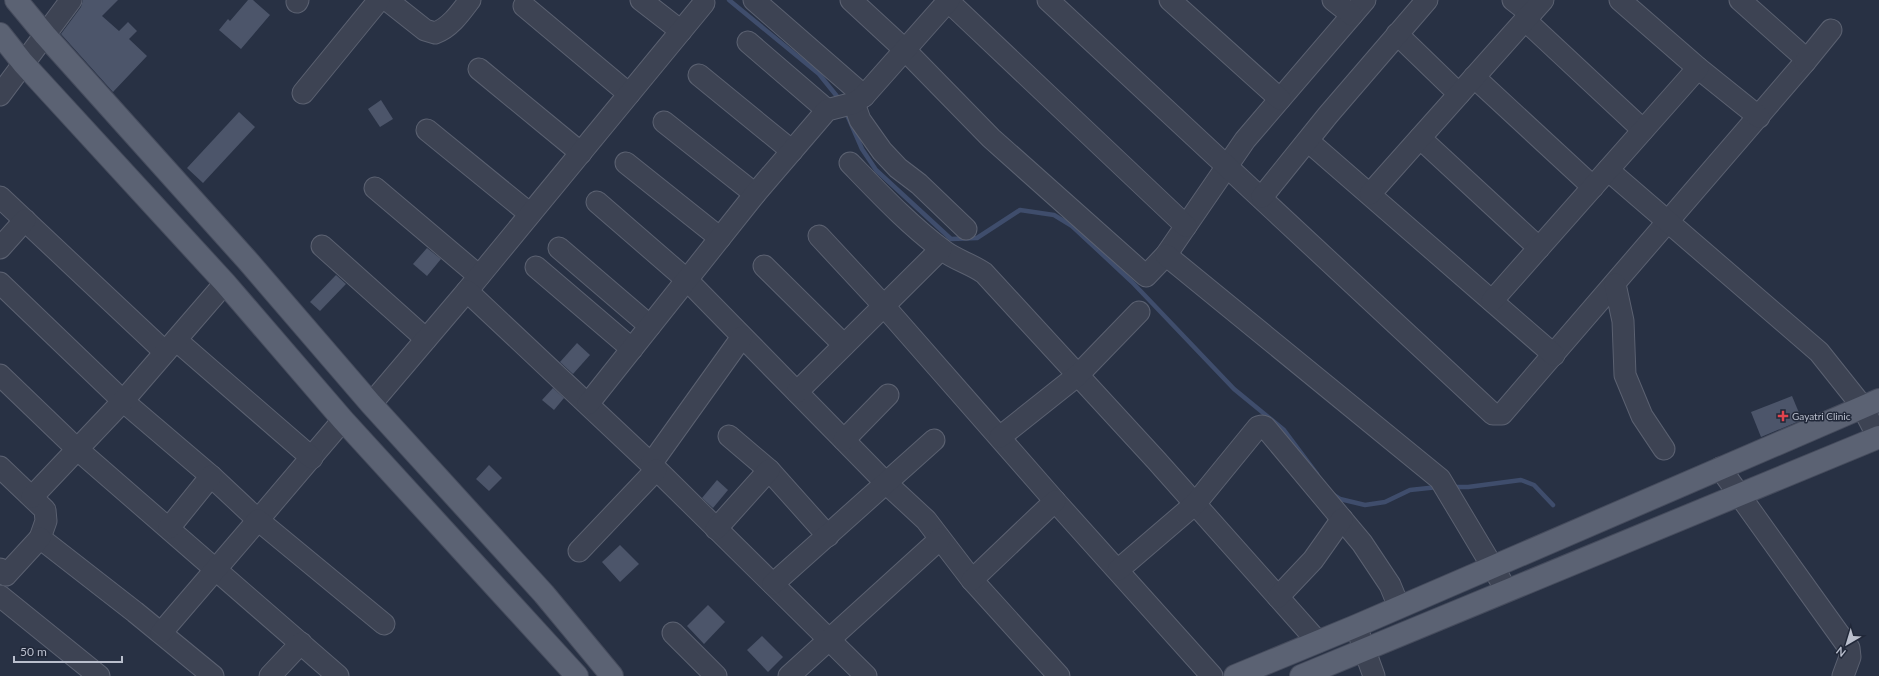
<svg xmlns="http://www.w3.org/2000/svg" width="1879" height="676" viewBox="0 0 1879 676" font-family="Lato,sans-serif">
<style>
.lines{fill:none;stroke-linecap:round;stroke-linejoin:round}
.stream{stroke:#3f4d6c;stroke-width:4.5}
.building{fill:#4c556a}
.minor-casing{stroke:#5b6171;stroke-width:23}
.major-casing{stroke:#464c5d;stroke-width:24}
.minor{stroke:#3d4353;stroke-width:21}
.major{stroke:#5b6273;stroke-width:22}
.health-dot{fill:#e0444e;stroke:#212839;stroke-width:1.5}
.labels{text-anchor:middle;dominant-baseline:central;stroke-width:3;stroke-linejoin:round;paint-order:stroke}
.poi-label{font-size:10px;fill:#babfcd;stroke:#212839;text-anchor:start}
</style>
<rect width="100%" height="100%" fill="#283144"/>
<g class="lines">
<g class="stream">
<polyline points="729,0 819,74 840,100"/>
<polyline points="845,110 862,149 876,170 951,239 977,238 1020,210 1054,215 1072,226 1132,282 1234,389 1284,430 1317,474"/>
<polyline points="1451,487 1468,487 1521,480 1534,485 1553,505"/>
<polyline points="1332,494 1340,499 1365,505 1385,502 1410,490 1438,487"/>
</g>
</g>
<g class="building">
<polygon points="83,0 118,0 102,16 119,31 128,22 137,31 129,39 147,56 113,92 61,34 81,7"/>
<polygon points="248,0 253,0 270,15 241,49 219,30 228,19 230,21"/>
<polygon points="381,100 393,119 380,127 368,109"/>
<polygon points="239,112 255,127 203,183 187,168"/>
<polygon points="427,248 441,259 427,276 413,264"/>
<polygon points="336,275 346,284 320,311 310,302"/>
<polygon points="577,343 590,355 573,374 560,362"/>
<polygon points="553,388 564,398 554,410 542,400"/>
<polygon points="1792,396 1802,420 1761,437 1751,412"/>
<polygon points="489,465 502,478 489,491 476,479"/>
<polygon points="717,480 728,490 713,508 702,498"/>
<polygon points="620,545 639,564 620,582 602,562"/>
<polygon points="708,605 725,622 704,644 687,626"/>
<polygon points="762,636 783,657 768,672 747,650"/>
</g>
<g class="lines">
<g class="minor-casing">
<g id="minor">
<path d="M387 0 425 30 435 33C450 28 461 12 470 0"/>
<polyline points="641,0 681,31"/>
<polyline points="754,0 864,96"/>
<polyline points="851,0 904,49 991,138 1146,276 1166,255 1245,140 1365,0"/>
<polyline points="947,0 1186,226"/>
<polyline points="1048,0 1493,414 1502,414 1805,62 1804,57 1740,0"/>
<polyline points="1170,0 1280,99"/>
<polyline points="1333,0 1352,15"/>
<polyline points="1513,0 1531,14"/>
<polyline points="297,2 298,0"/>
<polyline points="524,6 629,94"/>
<polyline points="1525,20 1643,130"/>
<polyline points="1397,34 1459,94"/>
<polyline points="748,42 827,110"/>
<polyline points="1805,62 1831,30"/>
<polyline points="1698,68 1759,117"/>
<polyline points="479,69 581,153"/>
<polyline points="699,75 792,151"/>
<polyline points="1474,77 1593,187"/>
<polyline points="303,93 379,0"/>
<polyline points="0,95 71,0"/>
<polyline points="854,103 860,120 882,151 898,168 919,184 966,229"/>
<polyline points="664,122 755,194"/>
<polyline points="427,130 530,214"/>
<polyline points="1420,138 1539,248"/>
<polyline points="1308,141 1554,355"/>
<polyline points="626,163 720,238"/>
<path d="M850 163C880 194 909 225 944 251 956 260 971 264 984 273L1156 460 1318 642"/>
<polyline points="1608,170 1819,352 1862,406 1878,437"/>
<polyline points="375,188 479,276"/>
<polyline points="1370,194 1543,0"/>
<polyline points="0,197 165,352"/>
<polyline points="1262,197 1328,115 1427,0"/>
<polyline points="597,202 687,280 886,483 926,520 972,580 1059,676"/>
<polyline points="819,236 884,306 1055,501 1212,676"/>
<polyline points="322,246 426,339"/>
<polyline points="0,248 25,220"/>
<polyline points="559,248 650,326"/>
<polyline points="1166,255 1440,479 1507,591"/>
<polyline points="764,266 844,345"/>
<polyline points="536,267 632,349"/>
<polyline points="0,283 123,401 211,476 258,520 343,420"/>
<polyline points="1615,284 1623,321 1625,375 1642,416 1664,449"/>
<polyline points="467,291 704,3"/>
<polyline points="1492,301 1698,68 1620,0"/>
<polyline points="176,340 312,458"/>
<polyline points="0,375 77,449 338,676"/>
<polyline points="797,392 941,249"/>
<polyline points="371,404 467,291 651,464 866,676"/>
<polyline points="588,404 755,194 827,110 854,103 864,96 949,0"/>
<polyline points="729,436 769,470 828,536"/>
<polyline points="1000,437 1078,375 1139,312"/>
<polyline points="844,440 888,395"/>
<polyline points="651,464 742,337"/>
<polyline points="0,467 45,510 46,521 40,538 135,612 213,676"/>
<polyline points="1720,468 1849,648 1850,657 1843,676"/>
<polyline points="32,497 123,401 225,283"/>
<polyline points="169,528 211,476"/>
<polyline points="716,529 769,470"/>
<polyline points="579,551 656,470"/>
<polyline points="0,569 6,575 40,538"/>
<polyline points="1118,570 1195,504 1258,427 1262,426 1265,427 1362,543 1390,585 1399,607"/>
<polyline points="972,580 1055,501"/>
<polyline points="773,584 934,440"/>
<polyline points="0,596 99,676"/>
<polyline points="1278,597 1313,560 1342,519"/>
<polyline points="1356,626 1374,676"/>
<polyline points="161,633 258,520 384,624"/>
<polyline points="673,633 716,676"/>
<polyline points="270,676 301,643"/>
<polyline points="789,676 940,539"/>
</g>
</g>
<g class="major-casing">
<g id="major">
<polyline points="16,0 45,35 247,260 371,404 544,594 612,676"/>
<polyline points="0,34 23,63 225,283 343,420 577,676"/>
<polyline points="1235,676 1356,626 1879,400"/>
<polyline points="1301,676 1879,437"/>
</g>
</g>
<use href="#minor" class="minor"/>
<use href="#major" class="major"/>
</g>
<path class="health-dot" d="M1781 410h4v4h4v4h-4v4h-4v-4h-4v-4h4z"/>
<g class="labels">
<g class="poi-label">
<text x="1792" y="416">Gayatri Clinic</text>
</g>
</g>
<g transform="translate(1847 644) rotate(218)" stroke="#212839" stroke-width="3" paint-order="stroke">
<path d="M0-3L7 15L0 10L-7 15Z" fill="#babfcd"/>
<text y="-6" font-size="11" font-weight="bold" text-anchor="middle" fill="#babfcd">N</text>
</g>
<path d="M14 656v6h108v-6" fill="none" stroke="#babfcd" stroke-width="2"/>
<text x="20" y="656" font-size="12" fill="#babfcd" stroke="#212839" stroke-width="3" paint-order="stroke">50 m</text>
</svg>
